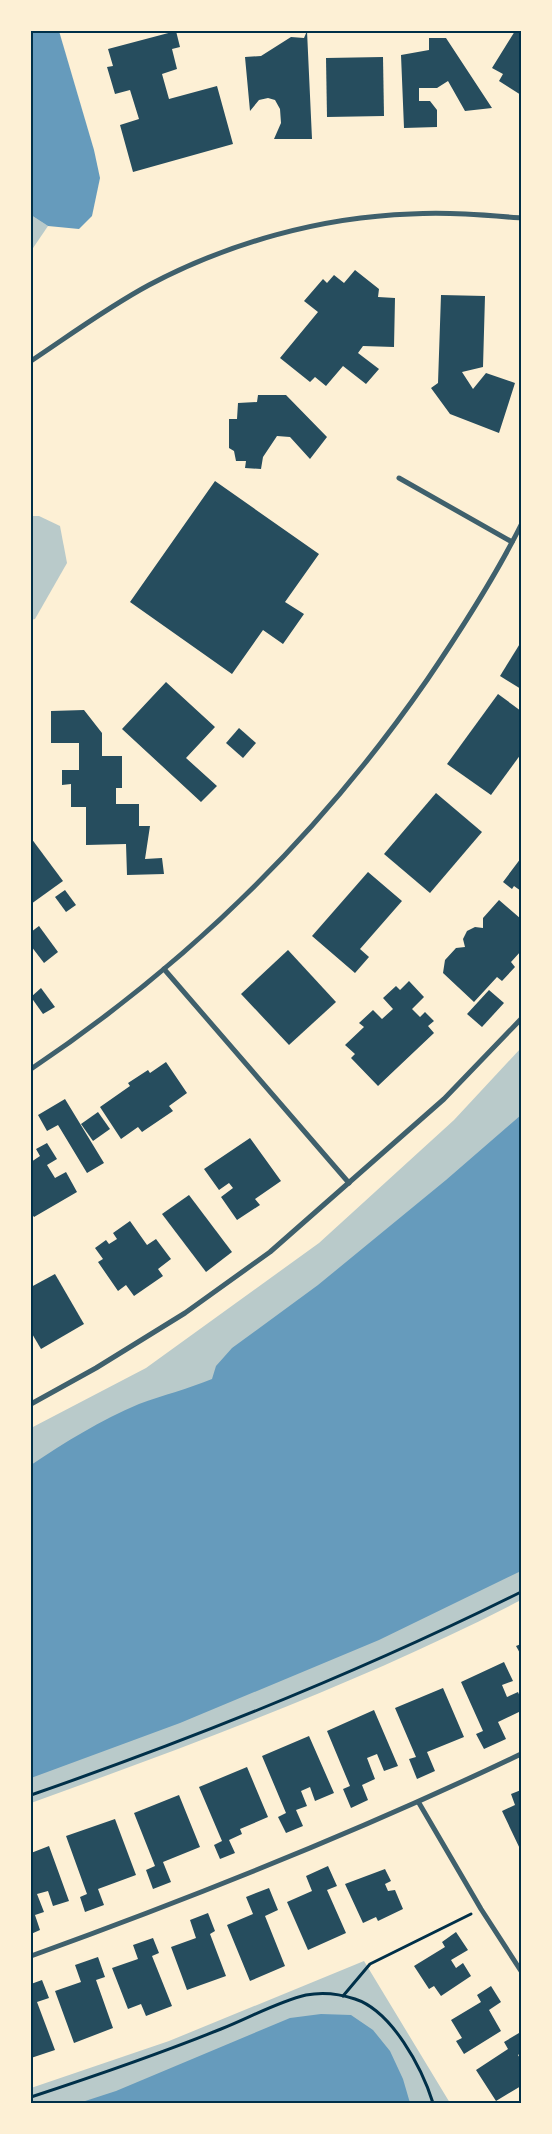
<svg xmlns="http://www.w3.org/2000/svg" width="552" height="2134" viewBox="0 0 552 2134" font-family="'Work Sans',sans-serif">
<style>
.green{fill:#b9caca}
.water{fill:#669bbc}
.building{fill:#264d5e}
.lines{fill:none;stroke-linecap:round;stroke-linejoin:round}
.path{stroke:#003049;stroke-width:3}
.minor{stroke:#3f606c;stroke-width:5}
.neatline{fill:none;stroke:#003049;stroke-width:2}
</style>
<rect width="100%" height="100%" fill="#fdf0d5"/>
<g class="green">
<polygon points="31,215 48,226 31,251"/>
<polygon points="31,516 39,516 60,526 67,563 35,619 31,620"/>
<path d="M521 1048V1600C364 1681 197 1743 31 1803V1428L146 1368 319 1243 454 1120Z"/>
<polygon points="364,1961 450,2103 31,2103 31,2088 169,2041"/>
</g>
<g class="water">
<polygon points="31,31 59,31 94,150 100,178 92,216 79,229 48,226 31,215"/>
<path d="M521 1115V1571L379 1640 180 1723 31 1778V1465C65 1442 101 1420 139 1404 163 1395 188 1389 212 1379L216 1366 232 1348 318 1285 446 1180Z"/>
<polygon points="321,2014 351,2015 373,2030 390,2051 403,2079 410,2103 79,2103 116,2091 290,2018"/>
</g>
<g class="building">
<polygon points="176,31 180,47 172,49 177,69 162,74 169,99 217,86 233,144 133,172 120,125 139,119 130,90 115,94 107,67 113,66 108,49"/>
<polygon points="307,31 312,139 274,139 281,123 280,109 275,100 268,98 259,100 250,111 245,57 261,56 291,37 304,38"/>
<polygon points="515,31 521,31 521,95 499,81 503,74 492,68"/>
<polygon points="429,38 446,38 492,108 465,111 448,81 437,88 419,88 419,101 430,101 437,110 437,127 404,128 401,55 429,50"/>
<polygon points="383,57 384,116 327,117 326,58"/>
<polygon points="355,270 379,289 378,297 395,298 394,347 363,346 358,353 379,369 366,384 343,366 326,386 315,377 310,382 280,358 318,312 304,301 323,279 327,283 334,275 344,283"/>
<polygon points="441,295 485,296 483,367 462,372 473,389 486,373 515,383 499,433 450,414 431,388 438,383"/>
<polygon points="258,395 286,395 327,437 310,459 290,437 277,436 263,457 261,469 245,468 246,461 236,461 234,451 229,448 229,419 237,419 238,403 257,402"/>
<polygon points="215,481 319,554 285,602 304,614 283,644 263,630 232,674 130,602"/>
<polygon points="521,642 521,689 500,676"/>
<polygon points="166,682 215,727 186,758 217,786 201,802 122,729"/>
<polygon points="498,694 521,711 521,754 491,795 447,764"/>
<polygon points="84,710 102,733 102,756 122,756 122,788 116,788 116,804 139,804 139,826 150,826 145,859 162,858 164,874 127,875 126,844 86,845 86,807 71,807 71,784 62,785 62,770 79,770 79,743 51,743 51,711"/>
<polygon points="239,728 256,743 243,758 226,743"/>
<polygon points="436,793 482,832 430,893 384,854"/>
<polygon points="31,838 63,881 31,904"/>
<polygon points="521,858 521,891 514,886 512,889 503,882"/>
<polygon points="368,872 402,901 360,949 369,957 355,973 312,936"/>
<polygon points="65,890 76,905 66,912 55,897"/>
<polygon points="499,900 521,919 521,951 511,962 515,967 502,981 497,977 474,1002 443,973 445,960 456,948 465,947 463,939 467,931 475,927 483,928 483,918"/>
<polygon points="39,926 58,952 44,963 31,946 31,932"/>
<polygon points="288,950 336,1002 289,1045 241,994"/>
<polygon points="409,981 424,997 412,1009 420,1017 425,1012 434,1021 428,1026 434,1033 378,1086 351,1058 355,1054 345,1045 364,1027 359,1023 373,1010 382,1019 393,1009 383,998 396,986 400,990"/>
<polygon points="41,988 55,1007 43,1014 31,997"/>
<polygon points="489,990 504,1003 482,1027 467,1014"/>
<polygon points="166,1062 187,1093 169,1106 173,1111 142,1132 138,1127 121,1139 100,1107 130,1086 128,1083 148,1070 150,1073"/>
<polygon points="65,1099 104,1163 87,1173 58,1125 47,1131 38,1115"/>
<polygon points="98,1112 110,1129 93,1141 81,1124"/>
<polygon points="250,1138 281,1181 255,1199 260,1205 237,1220 221,1197 233,1188 229,1183 219,1190 204,1169"/>
<polygon points="47,1143 57,1159 47,1165 55,1178 66,1172 77,1192 34,1217 31,1213 31,1162 40,1156 36,1149"/>
<polygon points="189,1195 232,1252 206,1272 162,1214"/>
<polygon points="130,1221 147,1245 156,1239 171,1259 158,1269 163,1276 134,1296 126,1285 118,1291 98,1262 103,1259 95,1248 106,1240 109,1244 117,1239 113,1233"/>
<polygon points="55,1274 84,1324 41,1349 31,1332 31,1287"/>
<polygon points="521,1644 521,1655 516,1646"/>
<polygon points="504,1662 513,1681 502,1685 507,1697 518,1692 521,1699 521,1711 498,1722 506,1739 484,1749 476,1734 483,1731 461,1682"/>
<polygon points="443,1688 464,1737 427,1752 435,1771 417,1779 409,1759 416,1757 395,1708"/>
<polygon points="374,1710 398,1766 384,1771 377,1754 367,1758 375,1779 362,1785 368,1800 351,1808 343,1789 350,1786 327,1731"/>
<polygon points="309,1736 334,1793 315,1801 310,1787 301,1791 307,1806 296,1810 303,1826 286,1833 278,1817 286,1813 262,1756"/>
<polygon points="247,1767 268,1817 240,1829 242,1834 229,1840 235,1853 220,1859 214,1845 222,1841 199,1787"/>
<polygon points="521,1790 521,1851 502,1811 515,1805 511,1794"/>
<polygon points="179,1795 200,1847 163,1862 171,1882 153,1889 146,1870 155,1866 134,1813"/>
<polygon points="115,1819 136,1875 98,1889 104,1905 85,1912 80,1897 87,1894 66,1836"/>
<polygon points="49,1846 69,1901 53,1906 48,1891 37,1894 44,1912 35,1915 40,1930 31,1934 31,1853"/>
<polygon points="328,1866 337,1886 327,1890 346,1933 308,1950 287,1902 312,1891 306,1876"/>
<polygon points="385,1869 391,1881 385,1884 388,1891 395,1890 403,1909 378,1921 376,1917 363,1923 345,1884"/>
<polygon points="269,1888 278,1910 265,1916 285,1966 250,1981 227,1925 253,1914 246,1897"/>
<polygon points="208,1913 215,1931 210,1934 226,1976 187,1990 171,1947 196,1938 190,1920"/>
<polygon points="456,1932 468,1950 451,1960 456,1968 463,1963 471,1976 441,1996 434,1986 429,1989 414,1966 445,1947 442,1942"/>
<polygon points="153,1938 159,1953 152,1956 172,2006 146,2016 141,2004 128,2009 112,1968 138,1959 133,1945"/>
<polygon points="98,1957 105,1977 96,1980 113,2028 74,2043 55,1991 81,1982 75,1965"/>
<polygon points="42,1980 49,1998 37,2002 55,2050 31,2058 31,1984"/>
<polygon points="491,1986 501,2002 489,2010 501,2031 464,2054 456,2041 462,2038 451,2020 481,2002 477,1995"/>
<polygon points="519,2033 521,2036 521,2053 518,2055 521,2060 521,2086 496,2101 476,2070 508,2049 504,2042"/>
</g>
<g class="lines">
<g class="path">
<path d="M31 1795C198 1737 362 1671 521 1592"/>
<polyline points="343,1996 370,1964 471,1914"/>
<path d="M31 2097C95 2076 159 2054 221 2029 249 2018 277 2002 306 1995 322 1992 340 1994 355 1999 392 2011 422 2068 433 2103"/>
</g>
<g class="minor">
<path d="M31 361C70 335 108 307 149 285 228 243 321 217 411 214 448 212 484 215 521 218"/>
<polyline points="399,478 512,542"/>
<polyline points="164,969 349,1183"/>
<path d="M31 1069C189 963 319 836 427 680 461 630 494 579 521 525"/>
<polyline points="31,1404 96,1368 185,1313 270,1252 444,1099 521,1019"/>
<polyline points="419,1803 481,1909 521,1971"/>
<path d="M31 1956C197 1896 362 1830 521 1754"/>
</g>
</g>
<rect width="552" height="2134" fill="none" stroke="#fdf0d5" stroke-width="65"/>
<rect x="32" y="32" width="488" height="2070" class="neatline"/>
</svg>
